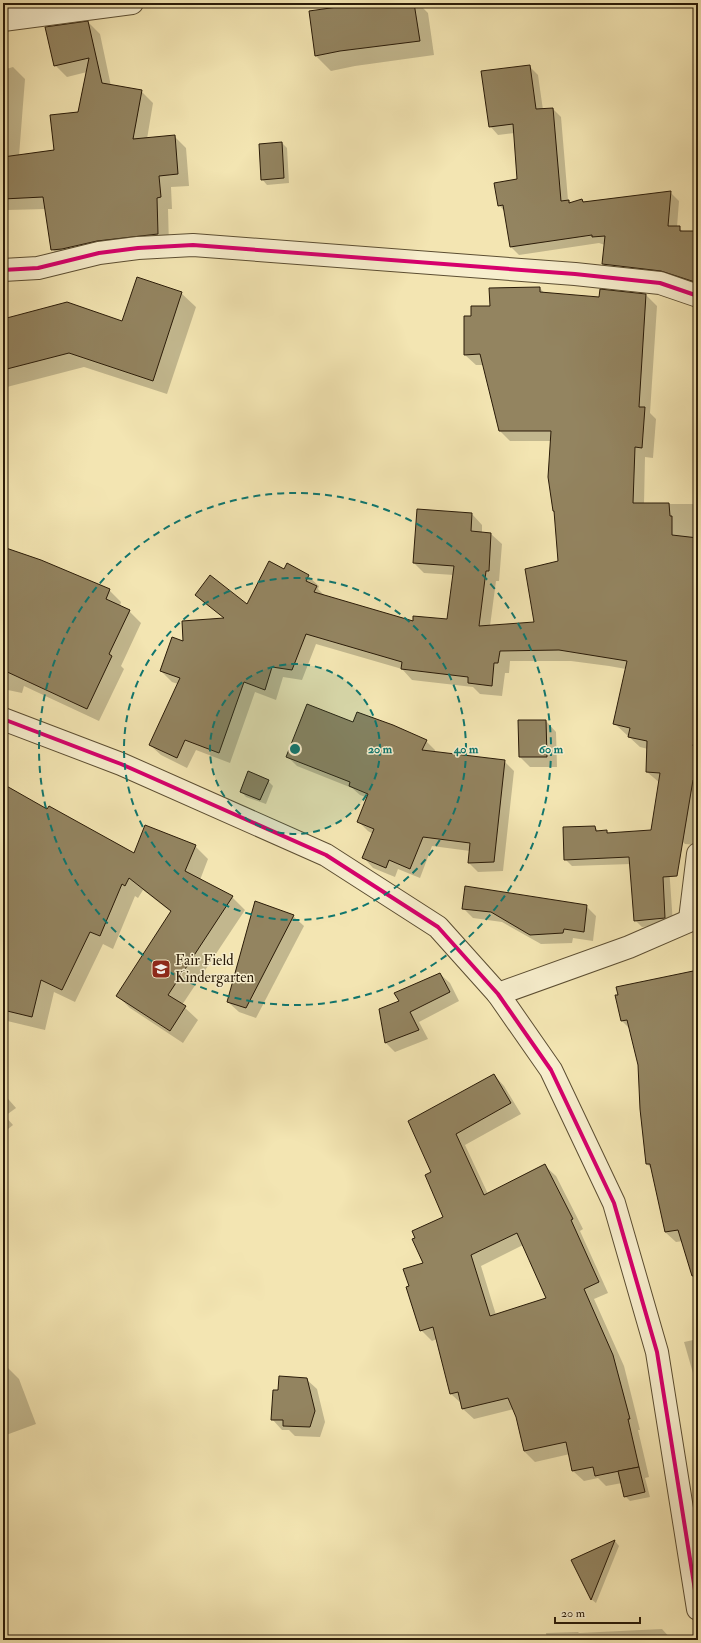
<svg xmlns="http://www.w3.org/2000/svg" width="701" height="1643" viewBox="0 0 701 1643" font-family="'IM FELL Double Pica',serif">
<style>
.shadow{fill:#0003;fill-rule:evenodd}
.building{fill:#938460;stroke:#2a1b08;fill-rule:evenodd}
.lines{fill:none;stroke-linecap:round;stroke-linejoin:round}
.street-casing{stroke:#5c4e32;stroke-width:24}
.street{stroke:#f7eecd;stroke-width:22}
.cycleway-casing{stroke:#f7eecd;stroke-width:6}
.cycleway{stroke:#d6006c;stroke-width:4}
.ring{fill:none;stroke:#0f766e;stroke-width:2;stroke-dasharray:7 5}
.labels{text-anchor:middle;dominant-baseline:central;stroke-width:3;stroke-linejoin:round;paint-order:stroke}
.poi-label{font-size:15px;fill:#2a1b08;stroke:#f7eecd;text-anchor:start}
.centre{fill:#0f766e;stroke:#f7eecd;stroke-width:2}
.ring-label{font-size:12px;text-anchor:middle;font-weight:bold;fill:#0f766e;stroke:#f7eecd;stroke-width:3;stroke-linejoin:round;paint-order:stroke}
</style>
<rect width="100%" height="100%" fill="#f3e5b2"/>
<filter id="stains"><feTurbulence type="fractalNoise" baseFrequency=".005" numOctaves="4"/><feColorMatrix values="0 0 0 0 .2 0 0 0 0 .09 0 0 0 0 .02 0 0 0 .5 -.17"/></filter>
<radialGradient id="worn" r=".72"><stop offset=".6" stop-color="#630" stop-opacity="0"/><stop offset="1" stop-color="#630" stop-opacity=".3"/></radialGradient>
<g class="shadow">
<polygon points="3,3 29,3 28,13 3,15"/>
<polygon points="374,3 418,3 428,13 434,55 355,66 331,71 316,56"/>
<polygon points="88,22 100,34 111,86 141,91 153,103 147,139 174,136 186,148 189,186 171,187 172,209 168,209 169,246 64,261 52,249 46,209 7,210 3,206 3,70 13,67 25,79 19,156 55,150 79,113 87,72 67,77 55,65"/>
<polygon points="530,67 538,75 543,110 553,109 561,117 568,200 571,203 582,200 584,202 670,192 679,201 677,227 684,232 693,232 698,236 698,288 611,272 603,264 605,245 599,243 519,255 511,247 505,212 499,205 518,180 515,133 498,135 490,126"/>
<polygon points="282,143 287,148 289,183 267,185 262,179"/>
<polygon points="540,288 545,294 600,298 646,295 657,306 650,413 656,419 653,458 645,457 644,504 698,504 698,845 685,844 674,833 660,783 647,772 648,749 640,747 615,724 626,669 609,666 571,661 510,661 509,673 505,673 502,696 480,694 473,687 412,680 402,669 316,644 302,680 283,677 276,700 255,692 230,763 196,750 187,768 161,755 150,745 178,684 172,682 161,671 184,642 225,619 196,594 248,605 284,570 308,576 319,586 318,589 325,596 414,622 448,620 454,575 424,573 414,563 472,514 482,525 482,533 491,534 502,544 499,581 496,581 490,626 535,623 560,562 555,513 553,511 551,441 510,441 499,430 484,365 476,365 465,355 472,317 491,307"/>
<polygon points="181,293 196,307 167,394 84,367 3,388 3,320 123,323"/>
<polygon points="3,548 109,590 121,602 120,606 129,611 141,623 121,666 124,669 99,721 24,686 22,693 3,689"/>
<polygon points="546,721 556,732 557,767 530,767 520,757"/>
<polygon points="354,723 426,741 435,750 435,752 504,761 514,771 503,871 478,872 469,863 470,851 432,846 420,878 398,869 395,877 373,868 364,858 373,834 368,831 359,822 368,798 360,795 352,788 297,766 288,757"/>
<polygon points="268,781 273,786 266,804 246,797 241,791"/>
<polygon points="3,785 47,811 134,854 195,846 208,859 200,880 232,897 245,910 182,1005 198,1020 183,1043 130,1008 117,995 171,912 143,890 138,898 135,896 113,949 103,944 75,1002 54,992 45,1030 3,1020"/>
<polygon points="595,827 599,832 607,831 609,834 667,838 673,924 642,927 635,920 631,864 572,866 565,859"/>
<polygon points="586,906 596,916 593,941 573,938 572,943 541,944 502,922 473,918 463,908"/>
<polygon points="293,916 304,926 256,1018 239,1012 228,1002"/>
<polygon points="698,972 698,1275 691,1269 683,1241 676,1242 665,1232 652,1169 647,1164 639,1065 630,1029 622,1021"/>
<polygon points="440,974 450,983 459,1001 419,1022 428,1039 395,1052 386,1043 380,1009 401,1002"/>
<path d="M494 1075 504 1086 521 1114 465 1145 488 1194 545 1166 556 1176 583 1229 580 1231 608 1293 594 1299 624 1366 640 1430H638L649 1477 645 1478 650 1497 630 1501 625 1496 622 1483 606 1486 598 1478 584 1481 573 1471 570 1454 535 1462 524 1451 514 1409 474 1419 463 1409 462 1404 451 1394 437 1339 432 1341 421 1330 410 1287 425 1263 445 1217 432 1173 410 1121ZM523 1245 547 1299 496 1315 481 1266Z"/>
<polygon points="3,1093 16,1108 5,1116 13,1125 3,1133"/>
<polygon points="698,1339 698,1378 693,1373 684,1342"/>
<polygon points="4,1364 19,1379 36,1424 6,1435 3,1432"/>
<polygon points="306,1379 317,1389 325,1422 320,1437 295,1436 289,1430 282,1430 272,1419 279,1392"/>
<polygon points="615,1541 619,1546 596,1603 591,1599 572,1560"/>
<polygon points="662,1629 672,1640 547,1640 546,1633 578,1632 579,1633"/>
</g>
<g class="building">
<polygon points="366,3 414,3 420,41 340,51 315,56 309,11"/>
<polygon points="88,21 102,83 142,90 133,139 175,135 178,174 159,176 161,197 157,198 158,234 97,241 62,249 51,250 43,197 3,199 3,157 54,150 50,115 78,112 89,58 54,66 45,27"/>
<polygon points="530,65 536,109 553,108 561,201 569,200 569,203 582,199 583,202 671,191 668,226 680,226 680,231 694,231 694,249 696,249 698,283 661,271 602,264 605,236 592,237 592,235 510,247 503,205 498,206 494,183 517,179 513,124 489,127 481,71"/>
<polygon points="282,142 284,178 261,180 259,144"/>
<polygon points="137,277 182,292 153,381 69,353 3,370 3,319 67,302 122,321"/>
<polygon points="540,287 540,292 599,297 600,289 646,294 639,407 645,407 642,448 635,447 633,503 669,503 670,516 672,516 672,535 698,538 698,721 693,746 698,747 698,780 693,780 677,876 663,877 665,918 634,921 629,857 564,860 563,827 595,826 596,831 607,830 607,833 651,830 660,773 646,772 647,741 628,737 630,728 613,724 627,661 559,650 500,651 498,663 494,663 492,686 468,683 468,677 401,669 402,662 306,634 292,670 272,667 265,690 244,682 219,753 185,740 177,758 149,745 180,678 160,671 172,637 183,641 182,621 224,618 195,595 210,575 247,604 269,561 284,569 287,563 309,575 306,581 317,586 314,592 413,621 413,616 447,619 454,566 413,563 417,509 472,513 471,531 491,533 489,571 486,571 479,626 534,622 525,569 558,561 554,511 553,511 548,477 551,431 499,431 480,354 464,355 464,316 471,316 471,306 490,306 489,288"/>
<polygon points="3,547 41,560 110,589 106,599 130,610 109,654 112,656 87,709 3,670"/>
<polygon points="307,704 353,722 357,712 393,725 427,740 422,750 505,760 494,862 468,863 470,843 423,837 410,869 389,860 386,868 362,858 374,829 357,822 368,794 349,786 350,782 286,757"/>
<polygon points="518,720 546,720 547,757 519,757"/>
<polygon points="248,771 269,780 260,800 240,792"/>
<polygon points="3,784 47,809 49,806 134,853 145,825 196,845 185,871 233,896 168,995 186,1006 170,1031 116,996 171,911 129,878 125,886 122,884 100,936 90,932 62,990 41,980 32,1017 3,1010"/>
<polygon points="465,886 587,905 584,932 564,929 563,933 530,935 491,912 462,909"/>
<polygon points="255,901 294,915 246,1008 227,1002"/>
<polygon points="698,970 698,1275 692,1276 678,1230 665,1232 650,1164 646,1164 640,1109 638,1065 627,1020 621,1021 615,995 618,995 616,987"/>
<polygon points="440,973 450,992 410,1012 419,1030 385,1043 379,1009 399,1001 394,993"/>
<path d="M494 1074 511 1103 456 1134 484 1195 545 1164 573 1219 571 1220 599 1282 584 1289 613 1355 630 1419H628L639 1467 595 1476 593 1467 572 1471 566 1442 524 1451 516 1417 508 1398 462 1409 458 1392 450 1394 433 1327 420 1331 406 1287 409 1286 403 1269 423 1263 412 1239 415 1238 412 1231 443 1217 425 1175 431 1172 408 1121ZM517 1233 546 1298 490 1316 471 1255Z"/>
<polygon points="279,1376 307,1378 315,1411 310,1427 283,1426 283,1420 271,1420 273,1390 278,1390"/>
<polygon points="639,1467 645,1492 624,1497 618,1471"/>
<polygon points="615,1540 591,1600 571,1560"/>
</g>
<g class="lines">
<g class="street-casing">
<g id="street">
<polyline points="3,20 132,3"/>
<polyline points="3,270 38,268 99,253 138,248 193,245 575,274 660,283 698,296"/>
<polyline points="3,719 121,764 326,855 438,927 498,994 551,1070 614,1203 657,1352 698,1609"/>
<polyline points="690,919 698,854"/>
<polyline points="498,994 629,947 698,917"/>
</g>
</g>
<use href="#street" class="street"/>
<g class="cycleway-casing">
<g id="cycleway">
<polyline points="3,270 38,268 99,253 138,248 193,245 575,274 660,283 698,296"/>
<polyline points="3,719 121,764 326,855 438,927 498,994 551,1070 614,1203 657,1352 698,1609"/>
</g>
</g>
<use href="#cycleway" class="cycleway"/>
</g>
<circle cx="295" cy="749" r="85" fill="#0f766e" fill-opacity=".12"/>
<g class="ring">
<circle cx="295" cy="749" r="85"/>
<circle cx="295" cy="749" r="171"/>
<circle cx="295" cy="749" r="256"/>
</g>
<defs>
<g id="school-square" transform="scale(1)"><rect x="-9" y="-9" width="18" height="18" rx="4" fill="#8f2418" stroke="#f7eecd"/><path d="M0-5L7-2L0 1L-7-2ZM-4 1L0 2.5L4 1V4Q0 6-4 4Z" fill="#fff"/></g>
</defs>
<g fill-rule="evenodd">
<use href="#school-square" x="161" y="969"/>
</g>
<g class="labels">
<g class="poi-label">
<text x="175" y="960">Fair Field<tspan x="175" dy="17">Kindergarten</tspan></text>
</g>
</g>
<circle cx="295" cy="749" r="6" class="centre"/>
<g class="ring-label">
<text x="380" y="753">20 m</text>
<text x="466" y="753">40 m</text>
<text x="551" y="753">60 m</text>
</g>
<rect width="701" height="1643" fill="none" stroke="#f3e5b2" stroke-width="16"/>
<rect x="4" y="4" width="693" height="1635" fill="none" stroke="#2a1b08" stroke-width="2"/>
<rect x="8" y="8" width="685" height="1627" fill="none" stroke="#2a1b08"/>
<path d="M555 1617v6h85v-6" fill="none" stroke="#2a1b08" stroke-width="2"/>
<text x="561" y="1617" font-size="12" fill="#2a1b08" stroke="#f7eecd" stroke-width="3" paint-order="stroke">20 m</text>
<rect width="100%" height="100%" filter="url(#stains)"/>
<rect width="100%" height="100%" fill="url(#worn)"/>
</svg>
